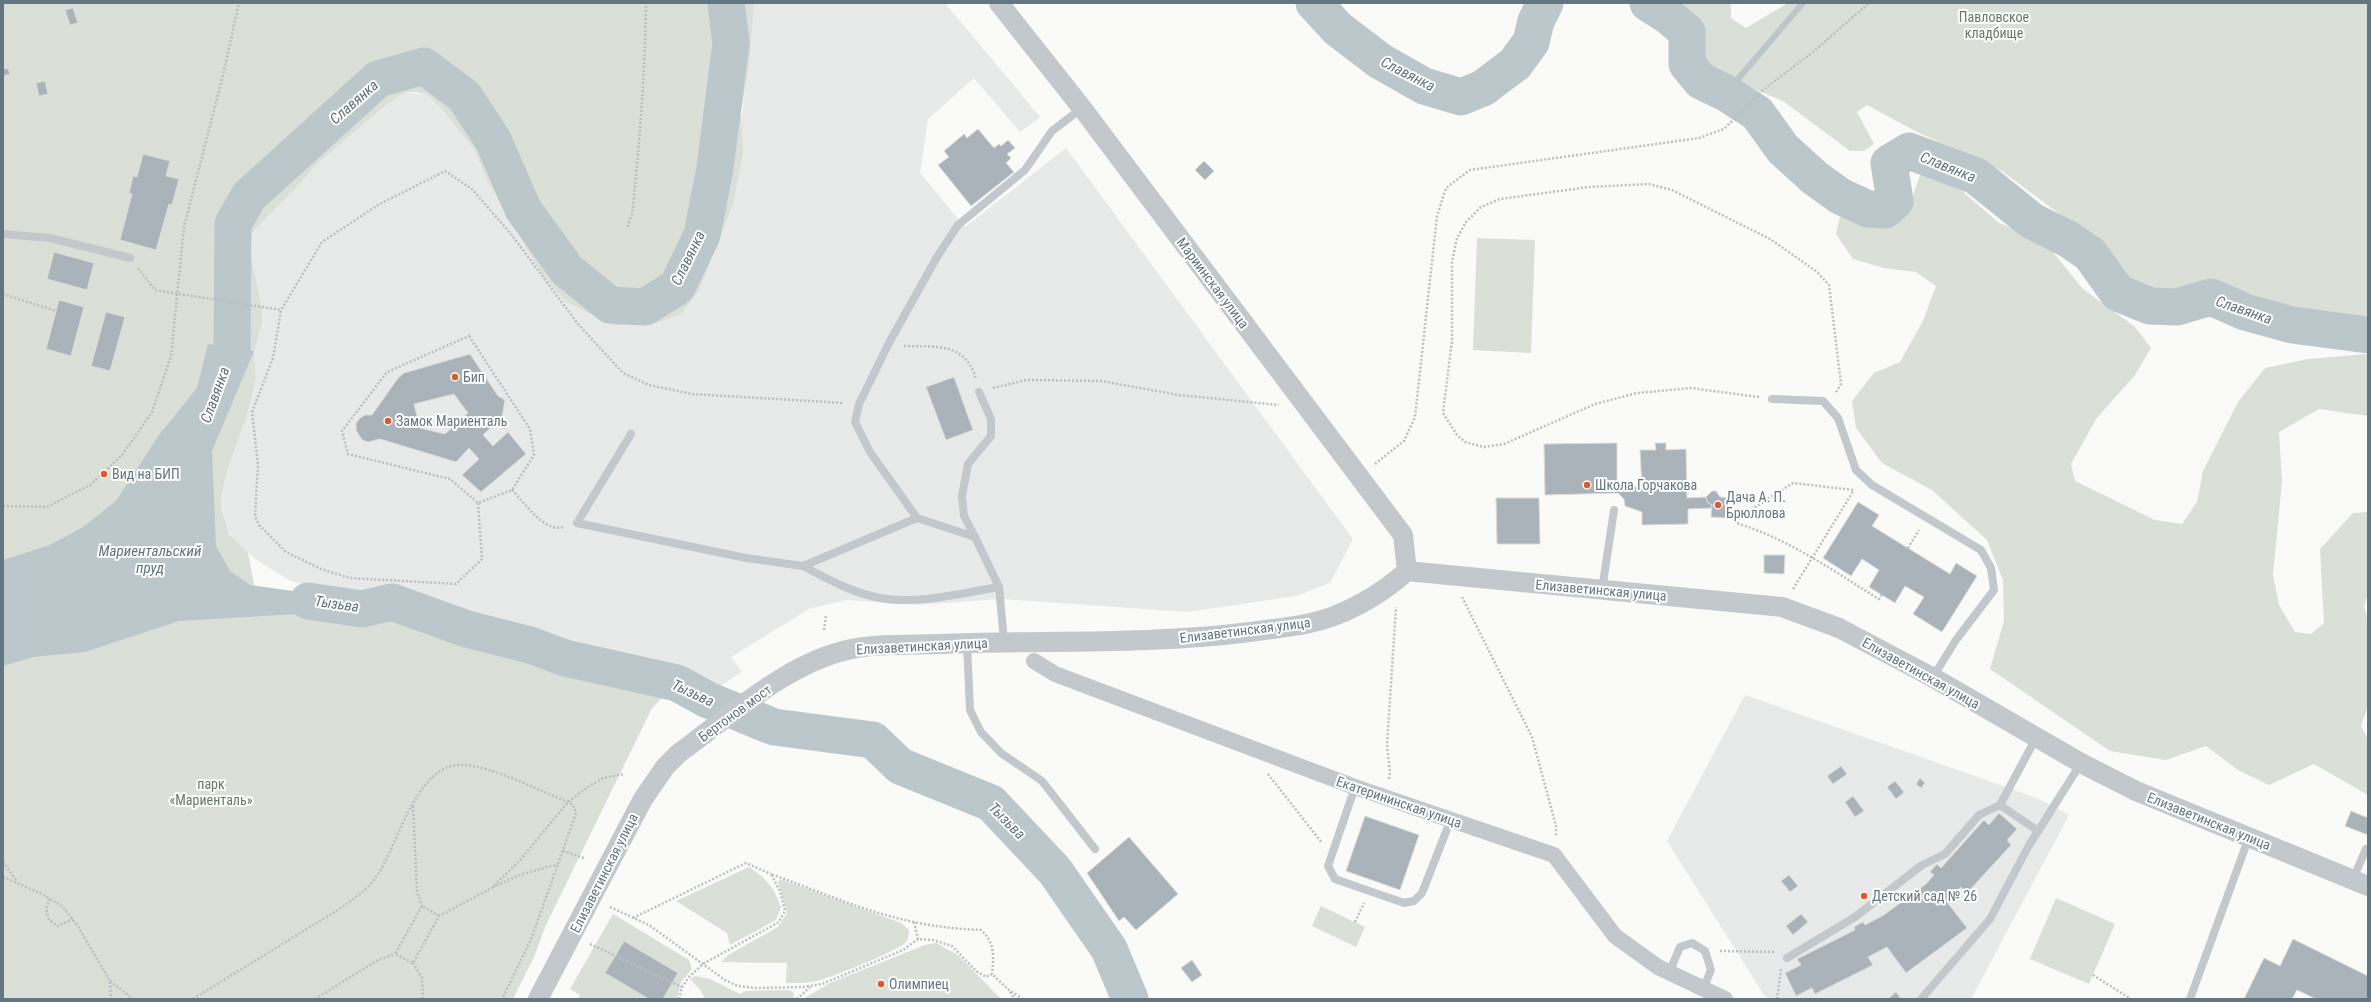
<svg xmlns="http://www.w3.org/2000/svg" width="2371" height="1002" viewBox="0 0 2371 1002" font-family="'Roboto Condensed',sans-serif">
<style>
.built{fill:#e8e9e9}
.green{fill:#dadfd7}
.water{fill:#bbc7cb}
.lines{fill:none;stroke-linecap:round;stroke-linejoin:round}
.stream{stroke:#bbc7cb;stroke-width:6}
.river{stroke:#bbc7cb;stroke-width:37}
.building{fill:#aab3b9;stroke:#dcdcda;fill-rule:evenodd}
.path{stroke:#bbbfc2;stroke-width:2.5;stroke-dasharray:2 2;stroke-linecap:butt}
.service{stroke:#c3c8cc;stroke-width:8}
.minor{stroke:#c3c8cc;stroke-width:16}
.tertiary{stroke:#c3c8cc;stroke-width:20}
.poi-dot{fill:#e4572e;stroke:#fff;stroke-width:1.5}
.labels{text-anchor:middle;dominant-baseline:central;stroke-width:4;stroke-linejoin:round;paint-order:stroke}
.park-label{font-size:14px;fill:#687a64;stroke:#fff}
.street-label{font-size:14px;fill:#657683;stroke:#fff}
.poi-label{font-size:14px;fill:#657683;stroke:#fff;text-anchor:start}
.water-label{font-size:15px;font-style:italic;fill:#60757c;stroke:#fff}
</style>
<rect width="100%" height="100%" fill="#fafaf8"/>
<g class="built">
<polygon points="754,3 945,3 1040,117 1020,132 974,78 928,119 920,173 965,227 1066,148 1353,539 1330,583 1296,596 1188,612 1000,599 918,605 846,600 809,609 731,657 742,672 716,688 648,667 611,665 576,655 506,627 476,619 419,597 391,593 376,601 360,603 337,597 289,580 258,561 234,541 225,523 221,497 227,471 247,415 256,379 254,351 262,324 262,307 248,243 252,233 260,223 296,188 318,163 386,105 406,92 428,95 442,109 475,151 487,180 542,275 566,302 613,325 681,315 699,291 732,207"/>
<polygon points="1745,695 2009,788 2039,799 2069,815 1971,999 1769,999 1764,995 1667,841"/>
</g>
<g class="green">
<polygon points="3,3 754,3 749,66 741,111 743,154 732,207 699,291 681,315 652,324 613,325 566,302 542,275 487,180 475,151 442,109 428,95 416,92 406,92 386,105 318,163 296,188 260,224 252,233 248,243 262,307 262,324 254,351 256,379 247,415 227,471 221,497 222,510 229,534 248,553 255,590 329,605 362,609 392,602 467,629 529,645 565,658 677,683 652,708 545,927 535,955 513,999 3,999"/>
<polygon points="1664,3 1731,3 1731,18 1746,28 1788,3 2368,3 2368,326 2295,313 2216,289 2155,296 2118,281 2085,233 2002,171 1915,131 1867,105 1857,112 1874,144 1864,151 1850,151 1783,101 1706,69 1694,32"/>
<polygon points="1922,169 1954,184 1999,223 2043,240 2083,289 2135,327 2151,348 2135,375 2096,419 2071,464 2075,481 2155,520 2182,524 2197,502 2203,471 2238,402 2265,368 2308,359 2368,354 2368,416 2319,409 2279,432 2282,482 2273,574 2279,605 2295,632 2311,634 2324,623 2320,549 2353,513 2368,512 2368,594 2364,606 2368,622 2368,705 2361,726 2368,739 2368,795 2314,764 2269,785 2238,770 2206,746 2166,760 2110,751 1990,669 2004,621 2003,580 1987,540 1932,490 1882,463 1856,428 1852,401 1874,373 1900,362 1923,321 1936,286 1916,272 1884,268 1853,259 1836,234 1842,207 1886,218 1907,213"/>
<polygon points="1477,238 1535,240 1531,353 1473,350"/>
<path d="M749 867C768 880 773 886 781 907L776 920 730 945 727 933 676 901Z"/>
<path d="M780 879 901 923 909 930C909 934 908 939 906 942 900 950 830 978 817 981 807 983 797 983 786 983L787 963 721 962 728 955 778 927 787 913 778 882Z"/>
<polygon points="2056,898 2115,924 2089,984 2030,959"/>
<polygon points="1321,906 1365,927 1356,947 1312,926"/>
<polygon points="613,914 689,960 692,969 681,982 677,999 663,999 678,973 624,941 605,973 649,999 578,999 580,995 570,989"/>
<polygon points="936,943 959,956 1001,999 803,999 830,983 925,945"/>
<polygon points="695,976 710,979 740,994 746,991 788,990 793,992 794,999 705,999 701,991 690,979"/>
</g>
<polygon class="water" points="208,344 254,351 212,451 216,546 230,571 250,585 300,592 339,602 360,603 355,616 296,614 179,621 85,652 33,657 3,666 3,560 50,545 83,527 116,501 159,435 197,388"/>
<g class="lines">
<polyline class="stream" points="1726,93 1803,3"/>
<g class="river">
<polyline points="1314,3 1338,29 1380,61 1424,86 1461,97 1483,88 1515,64 1531,42 1536,21 1545,3"/>
<polyline points="1648,3 1667,15 1687,32 1687,64 1701,81 1726,93 1757,113 1783,149 1815,178 1840,196 1868,209 1885,210 1895,201 1889,163 1909,151 1976,176 2032,221 2068,239 2090,254 2118,293 2150,306 2177,307 2211,297 2245,312 2292,325 2368,335"/>
<polyline points="214,397 232,349 233,224 249,196 378,79 424,66 464,96 493,140 523,209 567,270 610,305 645,307 677,287 702,235 715,168 731,43 726,3"/>
<polyline points="308,601 362,609 392,602 467,629 530,645 565,658 677,683 708,700 774,727 873,740 900,766 991,803 1055,871 1109,949 1130,999"/>
</g>
</g>
<g class="building">
<polygon points="73,8 78,23 70,25 65,10"/>
<polygon points="8,68 10,74 3,76 3,69"/>
<polygon points="45,81 48,94 39,96 36,83"/>
<polygon points="978,129 994,148 999,144 1001,146 1008,140 1015,148 1007,154 1011,158 1006,163 1014,172 971,206 938,165 949,157 944,151 964,134 967,138"/>
<polygon points="143,154 170,161 166,176 179,179 172,205 169,204 156,250 120,240 132,194 129,193 133,176 137,177"/>
<polygon points="1204,161 1214,171 1205,180 1195,170"/>
<polygon points="54,252 94,263 87,290 47,279"/>
<polygon points="59,300 84,307 71,356 46,349"/>
<polygon points="106,312 125,317 110,371 91,366"/>
<path d="M470 354 498 396 505 400 502 417 483 435 493 446 508 432 526 454 481 492 462 475 479 459 469 448 456 462 380 439 368 442 362 440 356 430V423L360 418 365 415H372L398 378 404 373ZM454 394 468 413 445 434 420 428 414 404Z"/>
<polygon points="954,377 973,430 946,440 926,387"/>
<polygon points="1617,443 1617,482 1642,488 1640,450 1656,450 1655,443 1666,443 1666,450 1686,449 1687,498 1706,497 1707,502 1712,505 1712,508 1688,509 1688,524 1642,525 1642,512 1625,506 1624,499 1618,493 1545,495 1544,444"/>
<polygon points="1712,491 1716,491 1720,497 1730,498 1729,518 1711,517 1712,505 1707,502 1706,497"/>
<polygon points="1496,498 1539,498 1540,544 1497,544"/>
<polygon points="1858,502 1879,515 1872,526 1950,574 1956,563 1977,576 1942,632 1913,614 1924,597 1905,586 1895,603 1869,587 1879,570 1862,559 1851,576 1823,558"/>
<polygon points="1764,555 1785,555 1784,574 1764,573"/>
<polygon points="1841,766 1847,774 1833,784 1827,776"/>
<polygon points="1920,778 1925,783 1921,788 1916,784"/>
<polygon points="1895,781 1904,792 1896,799 1887,787"/>
<polygon points="1853,796 1864,811 1855,817 1845,802"/>
<polygon points="2351,811 2368,818 2368,835 2345,826"/>
<polygon points="1999,813 2017,829 2007,840 2011,845 1967,893 1961,887 1947,902 1967,928 1906,973 1887,947 1868,957 1873,965 1815,994 1812,988 1796,996 1785,973 1801,965 1797,959 1855,930 1854,927 1863,922 1865,925 1884,915 1926,884 1934,875 1930,872 1937,864 1941,868 1984,820 1989,825"/>
<polygon points="1365,816 1419,835 1400,890 1346,871"/>
<polygon points="1129,837 1178,894 1136,930 1124,917 1119,921 1087,873"/>
<polygon points="1789,875 1798,886 1790,892 1781,881"/>
<polygon points="1801,914 1808,922 1793,935 1786,926"/>
<polygon points="2293,939 2368,976 2368,999 2316,999 2297,990 2292,999 2244,999 2264,958 2280,966"/>
<polygon points="624,941 678,973 663,999 649,999 605,973"/>
<polygon points="1192,960 1202,975 1192,982 1181,968"/>
<polygon points="1896,992 1901,999 1888,999"/>
</g>
<g class="lines">
<g class="path">
<path d="M628 227C629 220 633 214 633 207 640 139 645 71 646 3"/>
<polyline points="138,268 155,290 281,310"/>
<polyline points="3,294 56,311"/>
<polygon points="469,336 530,429 534,455 512,490 478,503 450,479 348,454 342,431 387,372"/>
<path d="M904 346C937 347 965 342 976 379"/>
<polyline points="993,388 1026,380 1101,381 1179,395 1279,405"/>
<polyline points="1759,397 1691,388 1637,393 1595,404 1504,444 1484,447 1465,442 1457,435 1443,413 1452,341 1452,262 1457,238 1466,222 1481,207 1500,199 1589,187 1649,184 1672,190 1770,239 1816,271 1829,285 1841,384 1835,394"/>
<polyline points="1375,464 1404,441 1415,417 1437,216 1446,188 1470,170 1699,138 1724,129 1763,90 1813,52 1869,3"/>
<path d="M512 490C525 503 544 533 564 527"/>
<path d="M1853 490 1793 483 1741 516 1736 523C1789 539 1833 571 1879 599L1882 594"/>
<polyline points="478,503 482,559 456,584 350,578 321,569 286,552 259,525 255,516 258,465 252,412 273,358 281,310 322,242 378,205 445,171 472,189 511,234 578,324 623,373 649,385 692,394 844,403"/>
<polyline points="3,506 47,507 90,485 122,455 152,412 171,356 184,227 223,75 239,3"/>
<polyline points="1908,548 1919,530"/>
<polyline points="1793,589 1854,490"/>
<polyline points="1462,597 1532,737 1556,826 1556,836"/>
<polyline points="824,630 826,615"/>
<polyline points="1268,774 1322,843"/>
<polyline points="1389,779 1390,773 1387,745 1396,607"/>
<polyline points="413,806 417,891 422,906"/>
<polyline points="563,851 584,858"/>
<polyline points="3,862 17,881"/>
<polyline points="3,877 40,893 62,906 77,925 110,981 111,999"/>
<polyline points="493,887 520,875 558,864"/>
<polyline points="50,899 46,909 49,920 58,926 73,919"/>
<polyline points="610,907 649,925 725,980 738,986 755,988 803,987 822,984 903,950 918,939 933,940 952,946 976,971 986,977 992,974 1009,990 1023,999"/>
<polyline points="439,916 422,906 395,954 413,963 439,916 492,888 521,859 568,802 588,787 603,778 624,774"/>
<polyline points="633,918 746,863 771,874"/>
<polyline points="914,922 918,939"/>
<polyline points="1355,922 1364,903"/>
<polyline points="590,944 682,987"/>
<polyline points="1720,951 1775,952"/>
<polyline points="413,963 422,978 423,999"/>
<polyline points="2093,975 2131,999"/>
<polyline points="110,981 133,999"/>
<polyline points="1010,992 1015,999"/>
<path d="M193 999 341 908C355 898 371 887 380 871 399 840 418 762 463 765 492 766 540 791 568 802L573 805 576 813 532 937 502 999"/>
<polyline points="315,999 378,960 395,954"/>
<path d="M679 999 682 987 690 976 703 964 779 922 785 911 780 891 771 874C818 891 865 912 914 922 936 927 959 929 981 930 995 942 994 957 992 974"/>
<polyline points="797,999 810,987"/>
<polyline points="1777,999 1781,969"/>
</g>
<g class="service">
<polyline points="3,234 50,238 130,258"/>
<polyline points="1772,399 1823,401 1838,418 1856,470 1872,485 1981,550 1991,568 1994,590 1956,640 1933,677"/>
<polyline points="631,434 577,523 746,558 803,566 917,518 975,537 999,587 1004,641"/>
<polyline points="917,518 870,452 855,422 859,404 890,341 937,257 958,225 1025,170 1052,131 1082,108"/>
<polyline points="975,537 964,516 962,496 968,464 991,436 991,419 979,392"/>
<path d="M803 566C828 579 852 593 880 598 918 605 961 593 999 587"/>
<polyline points="1602,590 1614,510"/>
<polyline points="967,644 970,710 981,732 1001,753 1042,781 1095,849"/>
<polyline points="1355,787 1328,866 1335,879 1404,903 1414,901 1422,893 1451,819"/>
<polyline points="2000,805 2038,831"/>
<polyline points="2353,879 2366,849"/>
<polyline points="1787,958 1855,917 1922,865 1945,854 1979,815 2000,805 2036,738"/>
<polyline points="1669,973 1680,947 1692,943 1705,951 1711,970 1703,989"/>
<polyline points="1921,999 1990,919 2028,847 2081,763"/>
<polyline points="2190,999 2249,837"/>
</g>
<polyline class="minor" points="1034,661 1055,674 1355,787 1554,855 1615,936 1658,967 1725,999"/>
<g class="tertiary">
<polyline points="999,3 1082,108 1403,535 1407,571"/>
<path d="M538 999 643 799 665 767 679 753C729 717 782 667 843 651 872 643 910 645 940 644 1043 640 1148 645 1250 632 1278 628 1308 626 1334 616 1362 605 1385 591 1407 571L1782 607 1839 628 1932 677 2081 763 2136 791 2368 886"/>
</g>
</g>
<g class="poi-dot">
<circle cx="455" cy="377" r="4"/>
<circle cx="388" cy="421" r="4"/>
<circle cx="104" cy="474" r="4"/>
<circle cx="1587" cy="485" r="4"/>
<circle cx="1718" cy="505" r="4"/>
<circle cx="1864" cy="896" r="4"/>
<circle cx="881" cy="984" r="4"/>
</g>
<g class="labels">
<g class="park-label">
<text x="1994" y="17">Павловское<tspan x="1994" dy="16">кладбище</tspan></text>
<text x="211" y="784">парк<tspan x="211" dy="16">«Мариенталь»</tspan></text>
</g>
<g class="street-label">
<text transform="translate(1213 283) rotate(53)">Мариинская улица</text>
<text transform="translate(1601 590) rotate(5)">Елизаветинская улица</text>
<text transform="translate(1245 630) rotate(-7)">Елизаветинская улица</text>
<text transform="translate(922 646) rotate(-3)">Елизаветинская улица</text>
<text transform="translate(1921 673) rotate(29)">Елизаветинская улица</text>
<text transform="translate(735 713) rotate(-36)">Бертонов мост</text>
<text transform="translate(1399 802) rotate(19)">Екатерининская улица</text>
<text transform="translate(2209 821) rotate(22)">Елизаветинская улица</text>
<text transform="translate(604 873) rotate(-63)">Елизаветинская улица</text>
</g>
<g class="poi-label">
<text x="463" y="377">Бип</text>
<text x="396" y="421">Замок Мариенталь</text>
<text x="112" y="474">Вид на БИП</text>
<text x="1595" y="485">Школа Горчакова</text>
<text x="1726" y="497">Дача А. П.<tspan x="1726" dy="16">Брюллова</tspan></text>
<text x="1872" y="896">Детский сад № 26</text>
<text x="889" y="984">Олимпиец</text>
</g>
<g class="water-label">
<text transform="translate(1408 74) rotate(27)">Славянка</text>
<text transform="translate(354 102) rotate(-41)">Славянка</text>
<text transform="translate(1948 167) rotate(22)">Славянка</text>
<text transform="translate(688 258) rotate(-64)">Славянка</text>
<text transform="translate(2244 310) rotate(19)">Славянка</text>
<text transform="translate(215 395) rotate(-70)">Славянка</text>
<text x="150" y="551">Мариентальский<tspan x="150" dy="17">пруд</tspan></text>
<text transform="translate(337 604) rotate(8)">Тызьва</text>
<text transform="translate(693 693) rotate(25)">Тызьва</text>
<text transform="translate(1007 821) rotate(45)">Тызьва</text>
</g>
</g>
<rect width="2371" height="1002" fill="none" stroke="#657683" stroke-width="8"/>
</svg>
